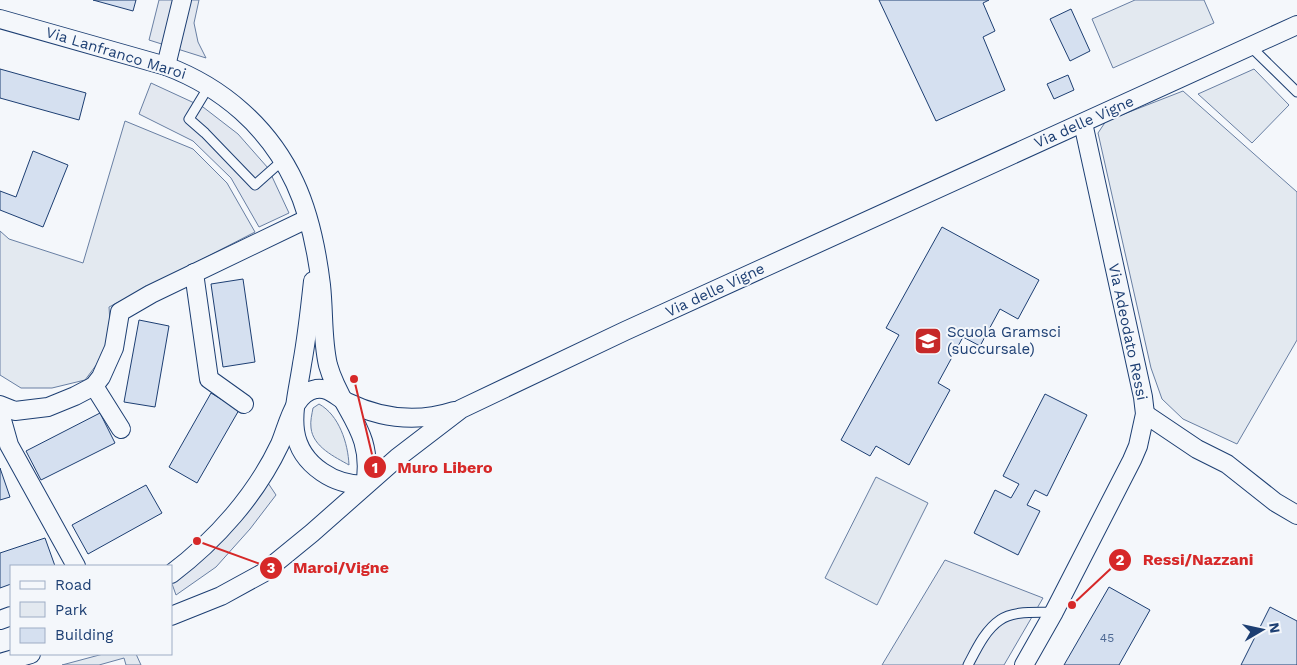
<svg xmlns="http://www.w3.org/2000/svg" width="1297" height="665" viewBox="0 0 1297 665" font-family="'Work Sans',sans-serif">
<style>
.green{fill:#e3e9f0;stroke:#687fa3}
.parking{fill:#e3e8f0;stroke:#687fa3}
.building{fill:#d5e0f0;stroke:#1d3f73}
.lines{fill:none;stroke-linecap:round;stroke-linejoin:round}
.service-casing{stroke:#1d3f73;stroke-width:11}
.minor-casing{stroke:#1d3f73;stroke-width:20}
.service{stroke:#f4f7fb;stroke-width:9}
.minor{stroke:#f4f7fb;stroke-width:18}
.labels{text-anchor:middle;dominant-baseline:central;stroke-width:4;stroke-linejoin:round;paint-order:stroke}
.number-label{font-size:12px;fill:#4b6792}
.street-label{font-size:15px;fill:#1d3f73;stroke:#f4f7fb}
.poi-label{font-size:15px;fill:#1d3f73;stroke:#f4f7fb;text-anchor:start}
.leader{fill:none;stroke:#d62828;stroke-width:2}
.callout-dot{fill:#d62828;stroke:#f4f7fb;stroke-width:2}
.mark-label{font-size:15px;text-anchor:middle;font-weight:bold;fill:#fff}
.callout-label{font-size:16px;text-anchor:middle;font-weight:bold;fill:#d62828;stroke:#f4f7fb;stroke-width:4;stroke-linejoin:round;paint-order:stroke}
</style>
<rect width="100%" height="100%" fill="#f4f7fb"/>
<g class="green">
<polygon points="1135,0 1204,0 1214,23 1113,68 1092,19"/>
<polygon points="1254,69 1289,105 1252,143 1198,94"/>
<polygon points="1183,91 1297,192 1297,340 1237,444 1183,419 1162,399 1151,368 1098,133 1106,121"/>
<polygon points="125,121 193,149 227,183 255,232 109,307 111,337 100,360 85,380 52,388 21,388 0,375 0,231 9,239 83,263"/>
<path d="M319 404C339 415 348 443 349 465 335 457 313 447 311 428 310 421 312 414 313 408Z"/>
<polygon points="876,477 928,503 877,605 825,578"/>
<polygon points="103,654 136,654 141,665 126,665 124,658 99,665 62,665"/>
</g>
<g class="parking">
<polygon points="159,0 199,0 194,23 198,42 206,58 149,40"/>
<polygon points="151,83 203,107 238,134 268,168 289,213 259,227 231,178 193,141 139,114"/>
<polygon points="268,483 276,495 250,529 216,567 176,595 171,581"/>
<polygon points="945,560 1043,598 1004,665 882,665"/>
</g>
<g class="building">
<polygon points="93,0 136,0 133,11"/>
<polygon points="879,0 989,0 983,3 995,31 983,37 1005,90 936,121"/>
<polygon points="1071,9 1090,51 1070,61 1050,19"/>
<polygon points="0,69 86,93 79,120 0,98"/>
<polygon points="1068,75 1074,90 1054,99 1047,84"/>
<polygon points="33,151 68,165 43,227 0,210 0,191 16,197"/>
<polygon points="942,227 1039,280 1018,319 1000,309 980,346 963,337 938,383 950,390 909,465 876,446 870,456 841,440 899,335 886,328"/>
<polygon points="243,279 255,362 223,367 211,284"/>
<polygon points="139,320 169,326 155,407 124,402"/>
<polygon points="211,393 239,410 197,483 169,467"/>
<polygon points="1045,394 1087,415 1047,496 1035,490 1027,505 1040,511 1018,555 974,533 995,490 1011,498 1019,484 1003,476"/>
<polygon points="100,413 115,443 41,480 26,451"/>
<polygon points="0,468 10,497 0,500"/>
<polygon points="146,485 162,513 88,554 72,525"/>
<polygon points="45,538 55,566 11,566 11,584 0,588 0,553"/>
<polygon points="1109,587 1150,610 1119,665 1064,665"/>
<polygon points="1270,607 1297,621 1297,665 1241,665"/>
</g>
<g class="lines">
<g class="service-casing">
<g id="service">
<polyline points="1250,46 1297,92"/>
<polyline points="209,86 189,119 205,133 255,185 283,160"/>
<path d="M968 665C976 650 985 630 1000 620 1014 610 1038 613 1054 612"/>
</g>
</g>
<g class="minor-casing">
<g id="minor">
<path d="M0 19 166 66C222 87 269 127 295 183 309 213 317 252 321 285 324 312 322 339 328 365 341 412 375 430 365 485"/>
<polyline points="166,66 182,0"/>
<polyline points="194,273 209,379 244,404"/>
<path d="M313 281C310 309 307 337 302 364 296 405 281 444 322 472 335 481 349 485 365 485"/>
<polyline points="94,386 121,429"/>
<polyline points="0,405 15,411 48,407 75,396 94,386 101,377 114,348 120,312 151,294 307,219"/>
<polyline points="0,413 9,445 76,566"/>
<polyline points="1145,414 1197,449 1227,464 1275,502 1297,515"/>
<path d="M171 574C216 540 256 495 280 444 288 426 293 393 316 389 330 387 336 397 347 402 380 418 417 423 454 411"/>
<polyline points="171,616 221,596 263,573 312,533 397,458 461,409 625,331 1297,25"/>
<polyline points="0,620 11,616"/>
<polyline points="0,663 31,654"/>
<polyline points="1024,665 1054,612 1132,460 1138,446 1145,414 1143,397 1083,123"/>
</g>
</g>
<use href="#service" class="service"/>
<use href="#minor" class="minor"/>
</g>
<defs>
<g id="school-square" transform="scale(1.4375)"><rect x="-9" y="-9" width="18" height="18" rx="4" fill="#c62828" stroke="#f4f7fb"/><path d="M0-5L7-2L0 1L-7-2ZM-4 1L0 2.5L4 1V4Q0 6-4 4Z" fill="#fff"/></g>
</defs>
<g fill-rule="evenodd">
<use href="#school-square" x="928" y="341"/>
</g>
<g class="labels">
<g class="number-label">
<text x="1107" y="638">45</text>
</g>
<g class="street-label">
<text transform="translate(116 53) rotate(17)">Via Lanfranco Maroi</text>
<text transform="translate(1084 122) rotate(-24)">Via delle Vigne</text>
<text transform="translate(715 290) rotate(-25)">Via delle Vigne</text>
<text transform="translate(1128 332) rotate(78)">Via Adeodato Ressi</text>
</g>
<g class="poi-label">
<text x="947" y="332">Scuola Gramsci<tspan x="947" dy="17">(succursale)</tspan></text>
</g>
</g>
<path class="leader" d="M354 379L375 467M1072 605L1120 560M197 541L271 568"/>
<g class="callout-dot">
<circle cx="354" cy="379" r="5"/>
<circle cx="1072" cy="605" r="5"/>
<circle cx="197" cy="541" r="5"/>
<circle cx="375" cy="467" r="12"/>
<circle cx="1120" cy="560" r="12"/>
<circle cx="271" cy="568" r="12"/>
</g>
<g class="mark-label">
<text x="375" y="473">1</text>
<text x="1120" y="565">2</text>
<text x="271" y="573">3</text>
</g>
<g class="callout-label">
<text x="445" y="473">Muro Libero</text>
<text x="1198" y="565">Ressi/Nazzani</text>
<text x="341" y="573">Maroi/Vigne</text>
</g>
<rect x="10" y="565" width="162" height="90" fill="#f4f7fb" stroke="#9eadc5"/>
<rect x="20" y="581" width="25" height="8" fill="#f4f7fb" stroke="#9eadc5"/>
<text x="55" y="590" font-size="15" fill="#1d3f73">Road</text>
<rect x="20" y="602" width="25" height="15" fill="#e3e9f0" stroke="#9eadc5"/>
<text x="55" y="615" font-size="15" fill="#1d3f73">Park</text>
<rect x="20" y="628" width="25" height="15" fill="#d5e0f0" stroke="#9eadc5"/>
<text x="55" y="640" font-size="15" fill="#1d3f73">Building</text>
<g transform="translate(1262 630) rotate(81)" stroke="#f4f7fb" stroke-width="4" paint-order="stroke">
<path d="M0-4L9 19L0 12L-9 19Z" fill="#1d3f73"/>
<text y="-8" font-size="14" font-weight="bold" text-anchor="middle" fill="#1d3f73">N</text>
</g>
</svg>
